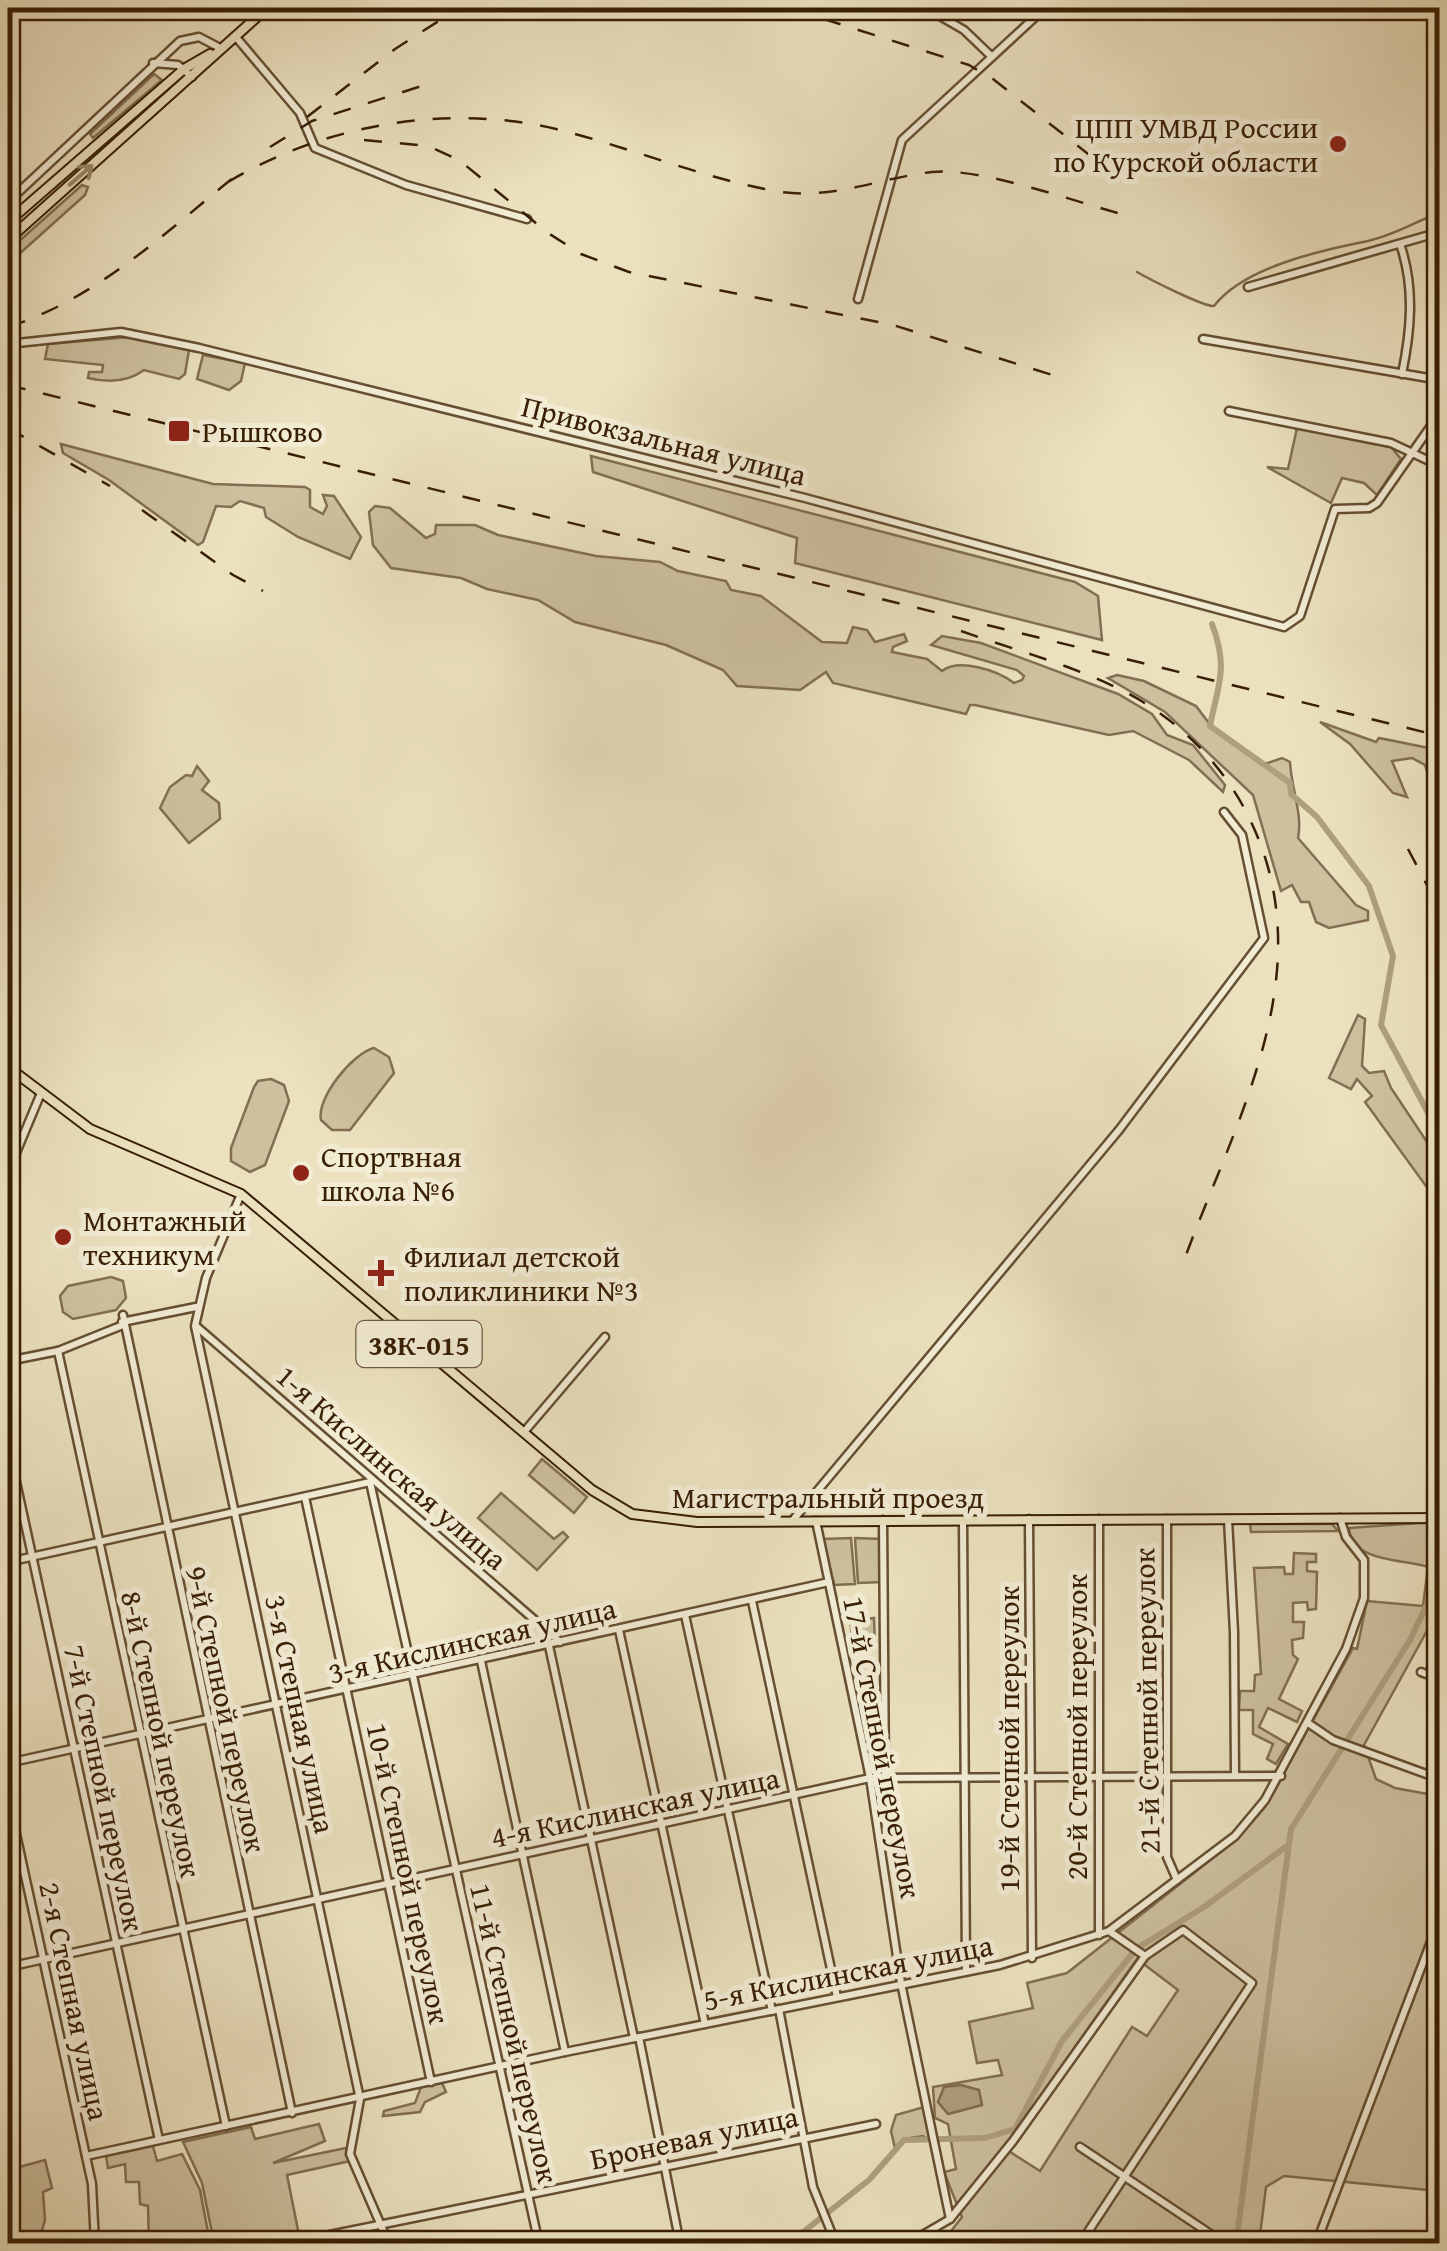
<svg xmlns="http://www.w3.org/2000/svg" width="1447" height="2251" viewBox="0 0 1447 2251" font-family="'Gentium Book Plus',serif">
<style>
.green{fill:#cdc09f;stroke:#826f51;stroke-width:2.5;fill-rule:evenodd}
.water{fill:#ae9f7f;stroke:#7f6b4d;stroke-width:2.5}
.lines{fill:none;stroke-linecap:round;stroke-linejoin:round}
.stream{stroke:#7f6b4d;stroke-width:2.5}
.canal{stroke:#ae9f7f;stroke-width:6}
.minor-casing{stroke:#654f32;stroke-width:11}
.major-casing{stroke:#381e03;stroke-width:12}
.minor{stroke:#f2ecd5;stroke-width:6}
.major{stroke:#ebe1bf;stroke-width:8}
.rail{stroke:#381e03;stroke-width:2.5;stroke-dasharray:18 18;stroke-linecap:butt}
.oneway{stroke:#9a896a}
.poi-dot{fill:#8f2418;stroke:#f2ecd5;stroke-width:4}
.labels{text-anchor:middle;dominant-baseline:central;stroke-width:10;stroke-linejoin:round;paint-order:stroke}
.shield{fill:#f2ecd5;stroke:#705c42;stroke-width:2.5}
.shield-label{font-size:28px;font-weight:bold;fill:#381e03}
.poi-label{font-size:30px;fill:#381e03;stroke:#f2ecd5;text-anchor:start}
.street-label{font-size:30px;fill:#381e03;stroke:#f2ecd5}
</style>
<rect width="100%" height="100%" fill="#ebe1bf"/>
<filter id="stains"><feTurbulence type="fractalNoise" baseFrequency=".002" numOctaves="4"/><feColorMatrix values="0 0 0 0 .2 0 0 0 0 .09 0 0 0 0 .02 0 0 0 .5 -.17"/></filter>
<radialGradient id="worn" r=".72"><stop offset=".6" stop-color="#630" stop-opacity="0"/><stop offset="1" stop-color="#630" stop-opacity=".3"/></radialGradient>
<g class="green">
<polygon points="154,74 162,80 93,138 90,134"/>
<polygon points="82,185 88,187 85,195 8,264 8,251"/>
<path d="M130 337 189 350 185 374 179 379 144 370C128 382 109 383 88 378L89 372H102L103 365 45 359 48 344Z"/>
<polygon points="203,355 245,363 241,381 229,390 197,379"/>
<polygon points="1297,428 1391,447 1401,459 1377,495 1364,483 1342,478 1331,503 1267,467 1288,469"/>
<polygon points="61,444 213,484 305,487 310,490 310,507 323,514 327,506 323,495 334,496 361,537 350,559 298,537 266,517 264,508 240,501 231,507 216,506 203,542 198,545 109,480 63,453"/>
<polygon points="591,456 1075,582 1098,596 1102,640 795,563 797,538 593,472"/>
<path d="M375 506 390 508 426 538 435 534 436 525H475L498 535 596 556 660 562 678 571 726 581 731 590 761 596 822 642 847 643 853 627 867 630 875 642 904 634 907 641 893 647 892 652 927 659 942 671C959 658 997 670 1014 683L1022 680 1024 676 1017 670 931 645 942 636 981 643 1118 694 1152 714 1167 735 1193 745 1225 785 1223 792 1189 760 1133 731 1109 735 975 705H970L966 714 833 683 826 672 800 690 737 686 723 670 666 645 575 622 538 600 487 589 461 578 391 568 373 545 369 512Z"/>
<path d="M1117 675 1144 681 1196 706 1215 731 1262 765 1282 758 1290 762C1291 787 1303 815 1298 838L1356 905 1368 911V920L1329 928 1316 922 1309 902H1301L1292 885 1281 891 1253 795 1165 712 1108 678Z"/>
<polygon points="1320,722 1376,742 1379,738 1439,750 1439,783 1430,780 1425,765 1412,758 1392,761 1407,797 1393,793 1350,744"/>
<polygon points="197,766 209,781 202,790 219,803 220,819 189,843 160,808 170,787 186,775 192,776"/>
<polygon points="1358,1015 1365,1019 1362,1066 1369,1073 1384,1071 1391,1088 1439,1160 1439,1204 1365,1102 1372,1096 1357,1079 1351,1089 1329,1078"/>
<path d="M374 1048 389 1057 394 1073 350 1130H332L321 1120C316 1098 353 1053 374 1048Z"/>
<polygon points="271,1079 284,1085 289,1101 265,1165 250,1172 231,1161 231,1148 254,1087 258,1081"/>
<polygon points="111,1277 123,1281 126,1298 116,1310 73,1319 63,1312 60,1296 68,1286"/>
<polygon points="542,1459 587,1497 574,1513 529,1475"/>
<polygon points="501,1493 554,1539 563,1532 568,1537 537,1570 478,1518"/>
<path d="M1419 1523H1439V1609L1364 1745 1376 1779 1395 1788 1439 1796V2191L1284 2176 1266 2187 1259 2243H953L951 2231 962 2217 944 2172 956 2169 948 2124 935 2118 933 2087 1002 2075 998 2060 977 2063 969 2022 1033 2008 1027 1983 1067 1973 1237 1839 1265 1807 1353 1648 1357 1649 1367 1601 1423 1606 1428 1567C1407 1559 1352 1564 1349 1528ZM1137 1959 1178 1990 1147 2036 1132 2027 1040 2171 1004 2148Z"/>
<polygon points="1250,1524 1332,1524 1338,1531 1251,1532"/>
<polygon points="851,1538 855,1584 834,1585 823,1539"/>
<polygon points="855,1538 881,1539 882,1582 858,1583"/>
<polygon points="1294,1553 1316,1554 1316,1562 1307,1562 1307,1571 1317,1572 1316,1609 1308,1610 1307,1602 1293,1603 1293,1622 1304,1622 1303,1638 1292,1640 1293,1655 1298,1659 1279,1699 1302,1711 1297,1722 1268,1708 1259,1727 1288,1744 1276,1764 1267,1759 1273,1744 1253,1734 1253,1710 1239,1710 1240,1691 1254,1691 1255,1675 1261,1674 1254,1568 1284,1567 1285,1574 1293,1574"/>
<polygon points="874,1618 875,1647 854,1649 850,1621"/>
<polygon points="883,1710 882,1769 879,1770 872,1765 860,1712 865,1712 866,1721 876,1721 877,1711"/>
<polygon points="442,2083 446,2092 425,2102 420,2112 383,2116 384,2111 415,2103 421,2087"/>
<polygon points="924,2107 930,2141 923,2136 904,2139 895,2148 891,2131 896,2115"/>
<path d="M319 2124 325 2141 273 2163 346 2148 350 2161 287 2175 299 2235C267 2242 246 2243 214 2243L202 2183 183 2142 251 2127 255 2139Z"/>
<polygon points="153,2146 157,2161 182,2154 200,2190 210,2243 149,2243 148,2206 140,2204 139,2182 126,2182 125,2164 108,2168 106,2156"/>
<polygon points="45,2160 52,2188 43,2192 45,2220 38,2243 8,2243 8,2170"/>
</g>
<polygon class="water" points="961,2085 979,2090 982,2105 948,2114 938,2102 944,2087"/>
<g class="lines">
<path class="stream" d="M1137 272C1149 279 1204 307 1214 306 1244 267 1322 250 1368 241 1392 236 1416 222 1440 212"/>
<g class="canal">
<path d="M1212 624C1229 669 1218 684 1210 726L1290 783 1291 794 1317 817 1369 886 1393 956 1381 1025 1440 1135"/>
<polyline points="788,2244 869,2180 904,2140 985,2138 1015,2129 1062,2041 1136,1949 1204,1907 1287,1846"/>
<polyline points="1236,2244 1291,1829 1410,1640 1440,1577"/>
</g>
<g class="minor-casing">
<g id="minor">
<polyline points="926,8 964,30 990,55"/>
<polyline points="235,36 300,113 315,148 406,185 527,219"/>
<polyline points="153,63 178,65 192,77"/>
<polyline points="8,202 180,41 199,37 220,48"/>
<path d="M1400 244C1415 287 1411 330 1402 374"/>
<polyline points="1248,287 1440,232"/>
<polyline points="858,299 902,140 1045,8"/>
<polyline points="1203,339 1440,380"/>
<polyline points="8,344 121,332 199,348 805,498 1284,627 1300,616 1335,509 1369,508 1377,503 1440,413"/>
<polyline points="1229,411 1391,443 1440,466"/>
<polyline points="8,1172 41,1093"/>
<polyline points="241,1194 206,1278 195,1326 360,2099 350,2154 389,2244"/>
<polyline points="123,1315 292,2113"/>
<polyline points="122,1322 196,1307"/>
<polyline points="196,1326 560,1642"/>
<polyline points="58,1351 226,2126"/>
<polyline points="8,1361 58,1351 123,1325"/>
<polyline points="524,1432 605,1337"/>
<polyline points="8,1445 159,2140"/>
<polyline points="305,1497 431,2082"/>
<polyline points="1029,1519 1032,1958"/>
<polyline points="1167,1519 1167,1857 1177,1880"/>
<polyline points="1228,1519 1234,1632 1235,1775"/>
<polyline points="793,1520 1119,1130 1264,938 1242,835 1224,812"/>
<polyline points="883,1520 885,1776"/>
<polyline points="963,1520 966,1971"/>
<polyline points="816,1521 870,1778 901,1983 950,2219"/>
<polyline points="8,1562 370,1482 539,2244"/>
<polyline points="752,1601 837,1997"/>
<polyline points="685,1615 772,2011"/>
<polyline points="619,1630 705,2024"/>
<polyline points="549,1646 634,2038"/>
<polyline points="481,1661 565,2052"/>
<polyline points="1421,1672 1440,1679"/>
<polyline points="1308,1723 1333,1740 1440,1779"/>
<polyline points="8,1763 829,1582"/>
<polyline points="8,1797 92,2184 95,2244"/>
<polyline points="1099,1935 1099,1519"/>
<polyline points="8,1967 870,1778 1281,1776"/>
<polyline points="779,2009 813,2187 836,2244"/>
<polyline points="639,2037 680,2244"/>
<polyline points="8,2144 12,2164"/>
<polyline points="1080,2147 1218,2239"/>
<polyline points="86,2156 565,2052 1000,1965 1109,1931 1235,1836 1265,1800 1346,1649 1364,1598 1364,1560 1346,1537 1340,1518"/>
<polyline points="285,2244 876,2124"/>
<polyline points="887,2244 919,2237 950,2219 1013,2141 1145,1956 1109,1931"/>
<polyline points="1080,2244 1252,1983 1183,1930 1145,1956"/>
<polyline points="1316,2244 1440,1918"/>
<polyline points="1434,2244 1440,2229"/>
</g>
</g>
<g class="major-casing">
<g id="major">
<polyline points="8,222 184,69 210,54"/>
<polyline points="8,240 267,8"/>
<polyline points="8,1067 90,1129 241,1194 592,1490 632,1514 697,1522 1440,1518"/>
</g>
</g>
<use href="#minor" class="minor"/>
<use href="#major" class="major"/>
<g class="rail">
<polyline points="789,8 969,65 993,79 1130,187"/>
<polyline points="307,117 395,49 459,8"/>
<polyline points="364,140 428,146 459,160 548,233 581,254 629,272 893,325 1065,379"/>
<polyline points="270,147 312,121 434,82"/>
<path d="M228 182C324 125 446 103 556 129 629 147 703 178 775 191 831 201 878 178 932 172 981 167 1075 202 1125 215"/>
<path d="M8 327C97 299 167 231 239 173"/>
<polyline points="8,385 1440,736"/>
<polyline points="8,428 110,486"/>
<polyline points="142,510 233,575 263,591"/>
<path d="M961 631C1020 652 1084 668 1138 699 1182 725 1218 761 1243 806 1327 960 1241 1108 1186 1255"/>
<polyline points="1408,849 1440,910"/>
</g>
</g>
<defs><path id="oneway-shaft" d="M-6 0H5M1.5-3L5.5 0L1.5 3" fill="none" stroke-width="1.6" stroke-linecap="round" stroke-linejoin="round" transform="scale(2.5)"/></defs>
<use class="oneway" href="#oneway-shaft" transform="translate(81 175) rotate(-41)"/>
<g class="poi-dot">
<circle cx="1338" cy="144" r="10"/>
<rect x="167" y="419" width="24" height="24" rx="5"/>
<circle cx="301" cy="1173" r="10"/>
<circle cx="63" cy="1237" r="10"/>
<path d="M376 1258h10v10h10v10h-10v10h-10v-10h-10v-10h10z"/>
</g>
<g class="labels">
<rect class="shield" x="356.5" y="1321" width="125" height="46" rx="8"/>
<g class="shield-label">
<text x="419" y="1344">38К-015</text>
</g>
<g class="poi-label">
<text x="1318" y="127" text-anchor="end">ЦПП УМВД России<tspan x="1318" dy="34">по Курской области</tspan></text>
<text x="202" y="431">Рышково</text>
<text x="321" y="1156">Спортвная<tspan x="321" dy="34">школа №6</tspan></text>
<text x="83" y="1220">Монтажный<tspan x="83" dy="34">техникум</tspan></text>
<text x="404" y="1256">Филиал детской<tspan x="404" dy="34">поликлиники №3</tspan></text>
</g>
<g class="street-label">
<text transform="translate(664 440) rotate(14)">Привокзальная улица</text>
<text transform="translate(392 1467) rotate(41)">1-я Кислинская улица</text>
<text x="828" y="1497">Магистральный проезд</text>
<text transform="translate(472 1640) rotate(-13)">3-я Кислинская улица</text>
<text transform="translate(1146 1701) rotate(-91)">21-й Степной переулок</text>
<text transform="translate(227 1709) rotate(78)">9-й Степной переулок</text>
<text transform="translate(301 1714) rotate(78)">3-я Степная улица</text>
<text transform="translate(1076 1727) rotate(-90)">20-й Степной переулок</text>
<text transform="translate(162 1734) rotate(78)">8-й Степной переулок</text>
<text transform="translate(1008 1739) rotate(-90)">19-й Степной переулок</text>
<text transform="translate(883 1747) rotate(79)">17-й Степной переулок</text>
<text transform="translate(105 1788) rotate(78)">7-й Степной переулок</text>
<text transform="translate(635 1807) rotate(-12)">4-я Кислинская улица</text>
<text transform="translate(409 1873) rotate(78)">10-й Степной переулок</text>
<text transform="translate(848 1972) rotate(-11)">5-я Кислинская улица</text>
<text transform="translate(75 2001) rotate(78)">2-я Степная улица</text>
<text transform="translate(515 2033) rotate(77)">11-й Степной переулок</text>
<text transform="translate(694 2137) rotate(-12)">Броневая улица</text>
</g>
</g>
<rect width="1447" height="2251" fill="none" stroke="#ebe1bf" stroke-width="40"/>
<rect x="10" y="10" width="1427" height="2231" fill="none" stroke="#381e03" stroke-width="5"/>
<rect x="20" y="20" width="1407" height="2211" fill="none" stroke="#381e03" stroke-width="2.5"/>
<rect width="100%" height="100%" filter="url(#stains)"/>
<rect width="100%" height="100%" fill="url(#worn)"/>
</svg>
